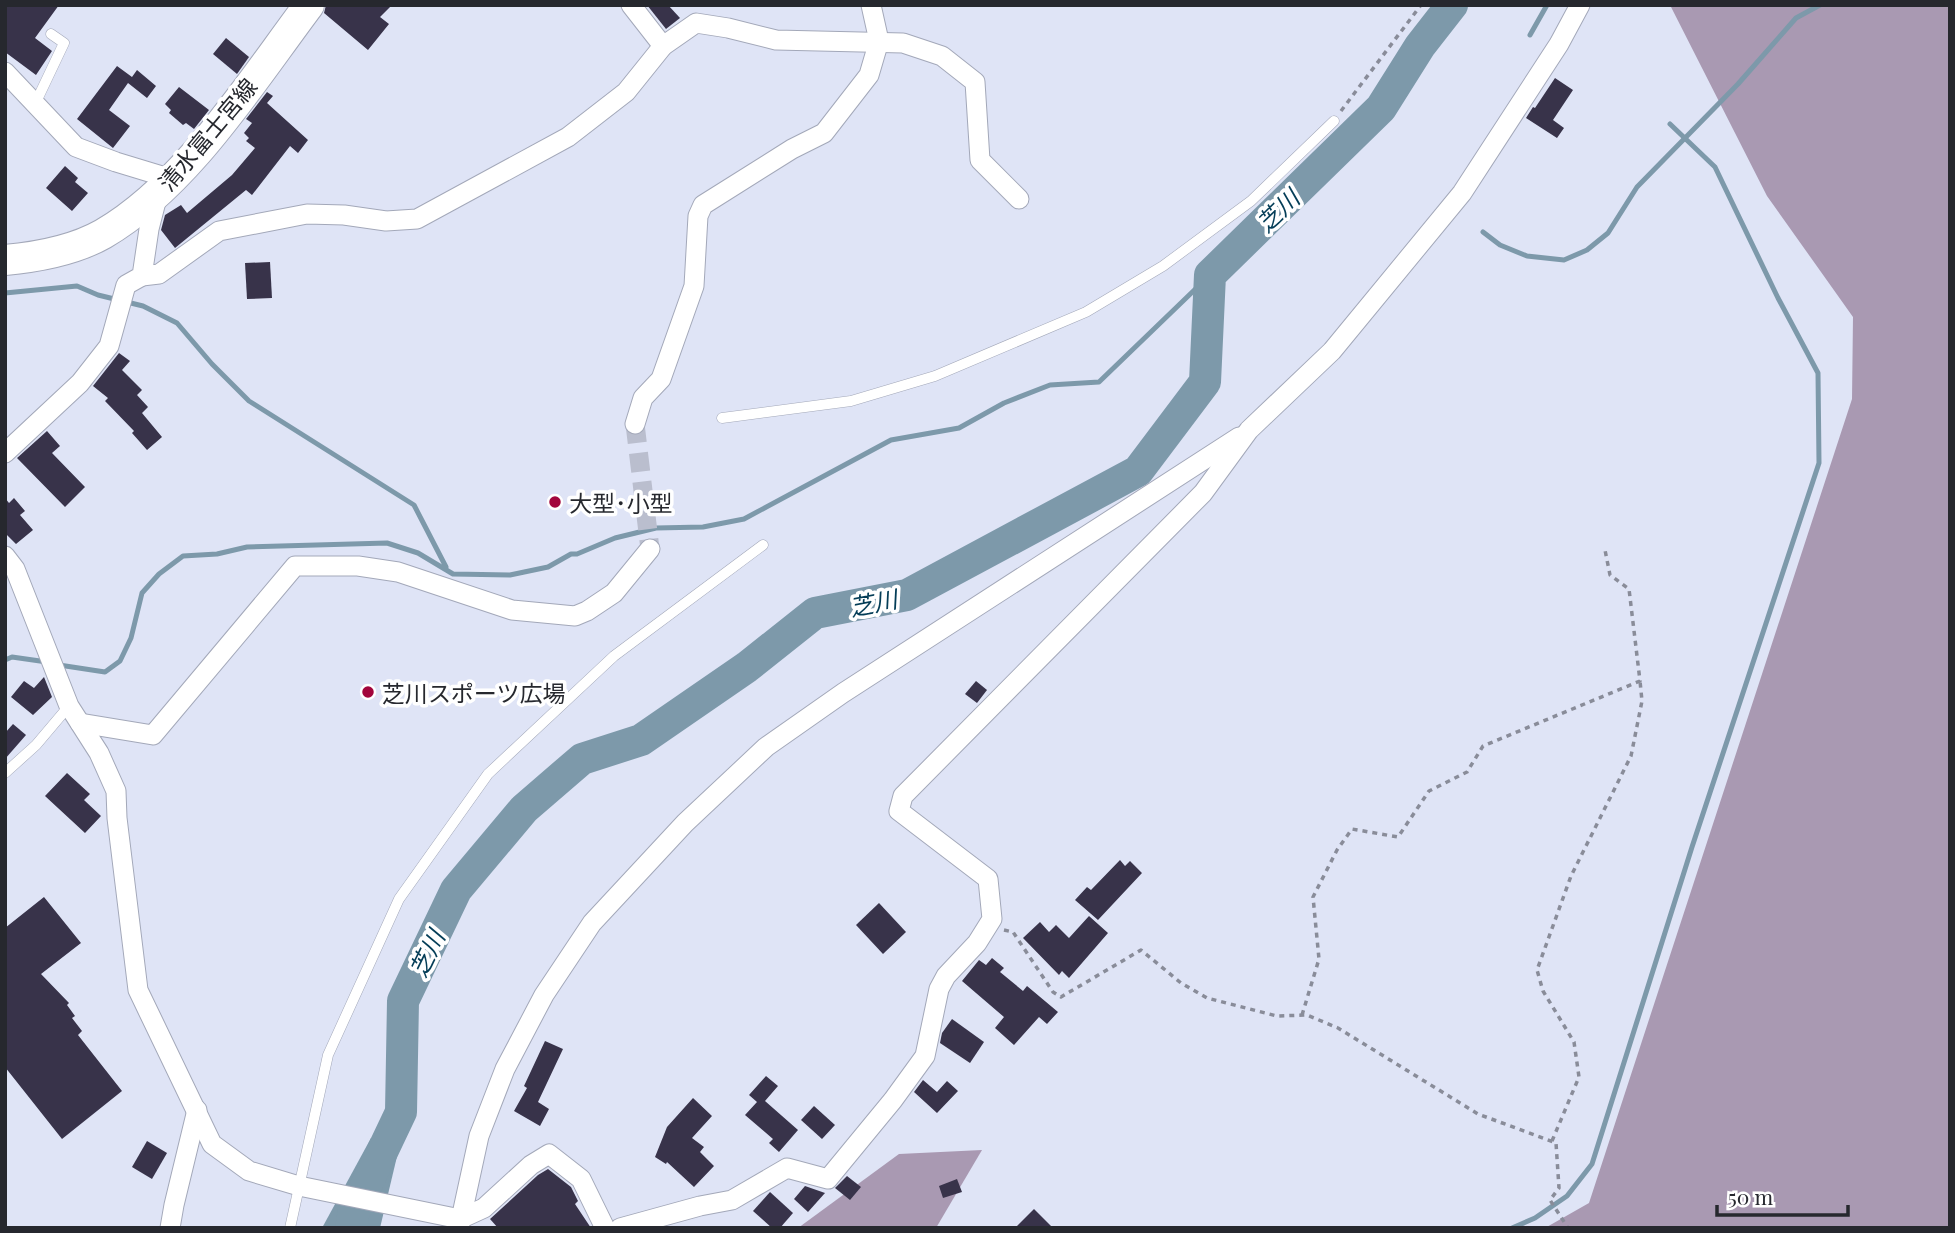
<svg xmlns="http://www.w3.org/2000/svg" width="1955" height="1233" viewBox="0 0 1955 1233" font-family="'Playfair Display','Noto Sans JP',serif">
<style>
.forest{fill:#a999b2}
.water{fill:#7d99aa}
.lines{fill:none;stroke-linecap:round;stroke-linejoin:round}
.stream{stroke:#7d99aa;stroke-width:5}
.river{stroke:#7d99aa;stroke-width:32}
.building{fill:#38334a}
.street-tunnel{stroke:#babece;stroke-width:19;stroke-dasharray:19 10;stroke-linecap:butt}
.lane-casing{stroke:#a3a8b9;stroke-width:11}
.street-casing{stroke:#a3a8b9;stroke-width:21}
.primary-casing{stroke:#a3a8b9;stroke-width:32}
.path{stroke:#898c99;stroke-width:3.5;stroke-dasharray:5 5;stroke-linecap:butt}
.lane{stroke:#fff;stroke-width:10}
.street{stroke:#fff;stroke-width:19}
.primary{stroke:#fff;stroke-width:30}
.poi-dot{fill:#a2053c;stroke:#fff;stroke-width:2.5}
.labels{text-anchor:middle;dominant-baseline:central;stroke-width:7;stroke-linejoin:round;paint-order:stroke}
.street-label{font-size:23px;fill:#26282e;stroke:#fff}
.poi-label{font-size:23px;fill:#26282e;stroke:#fff;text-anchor:start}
.water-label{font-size:24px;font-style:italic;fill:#043d57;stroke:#fff}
</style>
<rect width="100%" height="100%" fill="#dfe4f6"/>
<g class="forest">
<polygon points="1670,5 1950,5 1950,1228 1545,1228 1589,1203 1852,399 1853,317 1767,196"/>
<polygon points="982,1150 936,1228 798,1228 899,1154"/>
</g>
<polygon class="water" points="371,1138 399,1148 380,1228 322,1228"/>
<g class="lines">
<g class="stream">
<polyline points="1530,35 1547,5"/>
<polyline points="1483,232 1500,245 1527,256 1564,260 1587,250 1608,233 1637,187 1738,84 1796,18 1820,5"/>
<polyline points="5,293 77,286 98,295 143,306 177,323 212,364 249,401 414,505 446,567"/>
<polyline points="5,660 12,657 47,662"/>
<polyline points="59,665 105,672 120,661 131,638 142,593 159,574 183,556 217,554 247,547 387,543 418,553 453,574 510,575 548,567 571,554 577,554 615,538 656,528 703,527 744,519 891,440 959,428 1004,403 1050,385 1099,382 1210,275"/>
<polyline points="1512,1228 1535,1218 1567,1196 1592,1164 1692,847 1819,463 1818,373 1778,298 1715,167 1670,124"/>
</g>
<polyline class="river" points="351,1228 354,1211 401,1112 403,1001 456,890 524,809 582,759 641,740 747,667 815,613 907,595 1138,471 1205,382 1210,275 1381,108 1420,46 1452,5"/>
</g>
<g class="building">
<polygon points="5,5 59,5 35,38 52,51 36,75 5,52"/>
<polygon points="326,5 392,5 380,17 389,24 368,50 324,13"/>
<polygon points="647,5 668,5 680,18 666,29"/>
<polygon points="226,38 249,57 237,74 213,54"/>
<polygon points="117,66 132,77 137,70 156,86 147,98 128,83 109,110 130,126 113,148 77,119"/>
<polygon points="1555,78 1573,90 1553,120 1564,128 1557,138 1526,118 1533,107 1535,108"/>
<polygon points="179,87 209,110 194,129 186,123 183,125 169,113 171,110 165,104"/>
<polygon points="267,92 273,96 267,103 308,140 298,153 290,146 252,195 246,190 175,248 161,230 165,215 181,205 187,213 232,175 255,148 246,141 249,138 244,133 252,123 246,119"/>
<polygon points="65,166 78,178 75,182 88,193 72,211 46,188"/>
<polygon points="270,262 272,298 247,299 245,263"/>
<polygon points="119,353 130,361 122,370 142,390 137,395 148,407 142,413 162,437 147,450 132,433 134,431 105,401 108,398 93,386"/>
<polygon points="47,431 60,446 52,453 85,487 65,507 17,458"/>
<polygon points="5,498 9,503 14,498 25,511 20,515 33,530 16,544 5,533"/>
<polygon points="44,677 52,697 33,715 11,697 24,681 34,688"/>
<polygon points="976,681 987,690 977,703 965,694"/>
<polygon points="13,724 26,735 5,759 5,733"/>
<polygon points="67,773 90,794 84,800 101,816 85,833 45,796"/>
<polygon points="1120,860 1125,866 1130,861 1142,873 1098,920 1075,900 1087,887 1091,890"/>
<polygon points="44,897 81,943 41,974 69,1003 67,1005 75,1016 72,1018 82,1031 78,1035 122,1091 62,1139 5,1067 5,928"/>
<polygon points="879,903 906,932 883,954 856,925"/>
<polygon points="1089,916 1108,933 1069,978 1062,971 1059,975 1023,938 1040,922 1049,932 1056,925 1069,938"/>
<polygon points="992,958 1004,968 1000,972 1023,991 1027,986 1058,1012 1047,1024 1039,1017 1014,1045 995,1028 1004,1017 962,981 979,960 986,965"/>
<polygon points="952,1019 984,1042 970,1063 940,1043 942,1033"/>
<polygon points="545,1041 563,1049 538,1102 549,1109 540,1126 514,1111 527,1088 524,1086"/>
<polygon points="766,1076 778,1086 765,1101 798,1130 779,1152 769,1143 773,1139 745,1115 757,1102 749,1095"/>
<polygon points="923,1080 937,1092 947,1081 958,1091 937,1113 914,1092"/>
<polygon points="693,1098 712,1116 692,1138 704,1147 700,1152 714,1166 694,1187 667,1162 666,1164 655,1157 667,1127"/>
<polygon points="814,1106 835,1125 822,1139 801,1120"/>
<polygon points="147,1141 167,1153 152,1179 132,1167"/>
<polygon points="548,1169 571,1187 578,1201 575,1204 591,1228 498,1228 490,1219 538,1175"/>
<polygon points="847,1176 861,1187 850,1200 835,1188"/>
<polygon points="957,1179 962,1192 943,1198 939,1186"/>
<polygon points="805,1186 825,1193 808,1212 794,1199"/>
<polygon points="770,1192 793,1213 780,1228 772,1228 753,1211"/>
<polygon points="1034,1209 1053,1228 1015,1228"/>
</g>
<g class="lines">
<polyline class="street-tunnel" points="635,424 650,549"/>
<g class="lane-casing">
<g id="lane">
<polyline points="35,104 64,43 51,34"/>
<polyline points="722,418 851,401 935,376 1086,312 1163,266 1251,201 1334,121"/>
<polyline points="5,773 36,745 69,706"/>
<polyline points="290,1228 328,1055 399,899 488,774 614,656 763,545"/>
</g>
</g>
<g class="street-casing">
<g id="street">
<polyline points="631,5 663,46"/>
<polyline points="5,72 76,147 116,162 172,179"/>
<polyline points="142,276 159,274 219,231 307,214 344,215 386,221 417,219 568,137 626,92 663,46 696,23 728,28 776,40 903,43 942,56 975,82 980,160 1019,199"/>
<polyline points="635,424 643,398 661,379 694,286 698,216 703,205 792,149 824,133 869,75 879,41 871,5"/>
<polyline points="5,453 80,383 109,346 126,285 142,276 149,229 158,194"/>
<polyline points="5,556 15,569 69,706 99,753 116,791 117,818 138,990 212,1144 249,1171 299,1186 460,1219 484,1208 531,1165 549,1154 581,1179 605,1228"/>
<polyline points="80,723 153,735 295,566 358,566 398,572 512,610 575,616 587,611 614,593 650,549"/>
<polyline points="170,1228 174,1205 197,1110"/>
<polyline points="459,1228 479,1136 505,1069 544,995 592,923 685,823 766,747 843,693 1239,437"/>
<polyline points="620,1228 700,1206 732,1200 787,1168 828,1179 893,1100 925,1056 939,989 946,976 977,943 992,919 988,879 899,811 903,796 1203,493 1249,430 1332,351 1462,193 1559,44 1580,5"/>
</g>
</g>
<g class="primary-casing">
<path id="primary" d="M5 260C38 257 73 251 103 234 187 185 251 82 309 5"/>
</g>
<g class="path">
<polyline points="1341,111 1421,5"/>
<polyline points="1004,930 1013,932 1053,992 1061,997 1141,950 1181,983 1207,998 1277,1016 1307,1015 1338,1028 1478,1114 1556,1143 1559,1188 1550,1200 1568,1228"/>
<polyline points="1302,1015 1319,959 1313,897 1337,850 1352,829 1398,837 1429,791 1467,772 1483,746 1640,681 1629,589 1610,575 1605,550"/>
<polyline points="1552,1141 1579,1077 1574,1042 1543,991 1537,970 1571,876 1631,756 1642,701 1640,681"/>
</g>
<use href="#lane" class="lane"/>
<use href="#street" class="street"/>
<use href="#primary" class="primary"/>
</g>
<g class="poi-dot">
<circle cx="555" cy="502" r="7"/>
<circle cx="368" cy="692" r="7"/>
</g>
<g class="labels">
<g class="street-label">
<text transform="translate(207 134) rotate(-50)">清水富士宮線</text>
</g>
<g class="poi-label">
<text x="569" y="502">大型･小型</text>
<text x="382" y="692">芝川スポーツ広場</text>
</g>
<g class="water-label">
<text transform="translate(1277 210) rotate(-44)">芝川</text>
<text transform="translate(873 602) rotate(-11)">芝川</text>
<text transform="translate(426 953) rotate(-64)">芝川</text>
</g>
</g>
<rect width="1955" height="1233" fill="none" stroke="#26282e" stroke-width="14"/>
<path d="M1717 1205v10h131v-10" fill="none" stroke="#26282e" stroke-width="3.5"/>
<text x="1728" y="1205" font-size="21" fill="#26282e" stroke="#ffffff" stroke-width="5" paint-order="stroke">50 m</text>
</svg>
